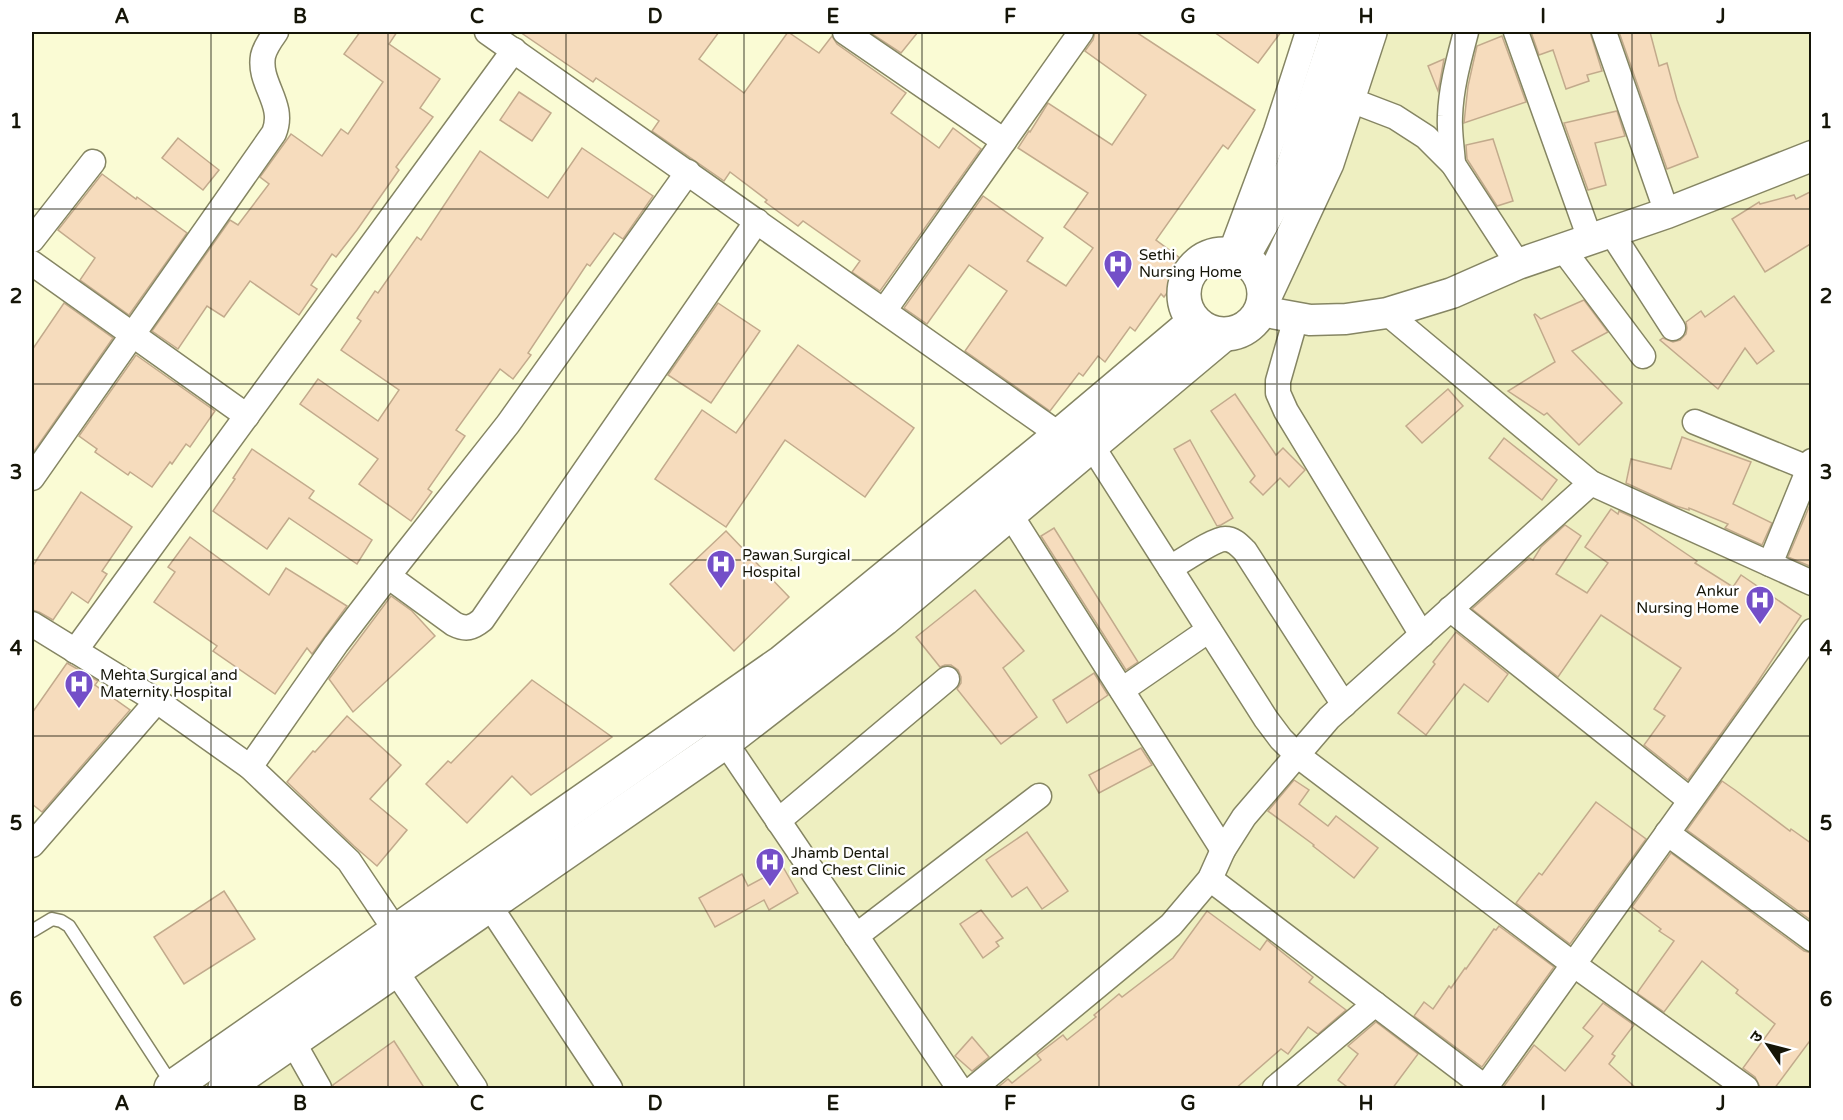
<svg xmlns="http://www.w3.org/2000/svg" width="1843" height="1120" viewBox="0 0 1843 1120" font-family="'Varela Round','Noto Sans Devanagari',sans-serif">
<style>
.built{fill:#eeefc1}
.building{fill:#f6dcbd;stroke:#c2aa8c;stroke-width:1.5}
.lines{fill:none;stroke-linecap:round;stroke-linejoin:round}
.service-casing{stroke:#858563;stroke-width:15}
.minor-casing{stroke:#858563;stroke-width:27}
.tertiary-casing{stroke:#858563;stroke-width:33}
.primary-casing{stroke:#858563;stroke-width:36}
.service{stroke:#fff;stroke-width:12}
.minor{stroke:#fff;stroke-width:24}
.tertiary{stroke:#fff;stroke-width:30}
.primary{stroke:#fff;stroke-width:33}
.grid{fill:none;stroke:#151508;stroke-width:1.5;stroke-opacity:0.55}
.labels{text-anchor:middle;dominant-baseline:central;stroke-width:5;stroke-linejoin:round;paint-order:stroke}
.poi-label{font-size:15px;fill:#151508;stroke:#fff;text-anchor:start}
.neatline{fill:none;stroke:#151508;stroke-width:2}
.grid-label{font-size:20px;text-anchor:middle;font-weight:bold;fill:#151508}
</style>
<rect width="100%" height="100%" fill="#fafbd4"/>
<polygon class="built" points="1376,32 1811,32 1811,1088 226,1088 1138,418 1248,331 1311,220"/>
<g class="building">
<polygon points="360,32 397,32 389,44 440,79 420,108 433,117 396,167 399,170 357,230 336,257 332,254 311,285 317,289 299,315 250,281 224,317 207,306 178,349 152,331 230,220 238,225 269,184 260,177 291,134 322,156 341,129 348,134 383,82 344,54"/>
<polygon points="520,32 719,32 699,59 744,93 788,32 819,53 832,36 837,44 906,93 891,113 939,148 953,128 981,149 880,291 852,272 860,261 803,221 798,226 765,202 767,200 730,172 724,181 652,131 659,121 596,78 593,82"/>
<polygon points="869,32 918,32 901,53"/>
<polygon points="1095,32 1136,32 1255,110 1228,149 1223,145 1156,240 1188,264 1164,297 1161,294 1135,331 1130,327 1105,362 1098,356 1083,376 1079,373 1050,411 965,351 1007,291 969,265 927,324 904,308 983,196 1043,238 1027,261 1066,286 1093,248 1064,227 1088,193 1018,148 1029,131 1030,132 1048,103 1112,145 1146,95 1085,51 1093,40"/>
<polygon points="1214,32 1281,32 1258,63"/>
<polygon points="1531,32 1590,32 1602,71 1587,75 1589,81 1566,89 1553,50 1539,55"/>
<polygon points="1619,32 1650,32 1659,66 1667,63 1677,100 1698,157 1667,169"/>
<polygon points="1502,36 1526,102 1464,123 1468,86 1477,46"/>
<polygon points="1444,59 1440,81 1438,91 1428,66"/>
<polygon points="519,92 551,113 532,141 500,120"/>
<polygon points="1617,111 1625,136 1595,143 1606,185 1588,190 1564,123"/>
<polygon points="178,138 219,170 203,190 162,158"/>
<polygon points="1493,139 1513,201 1497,206 1467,159 1466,145"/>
<polygon points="582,148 653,196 623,239 614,233 590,266 587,264 528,353 531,355 513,379 500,369 456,430 465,436 428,489 432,492 411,521 359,484 378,459 300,404 318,379 378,421 399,390 341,350 361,321 357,318 375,291 378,293 417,237 421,240 480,151 548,198"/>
<polygon points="102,174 136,199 137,197 187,233 129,315 80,280 95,258 58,230"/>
<polygon points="1812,191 1812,243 1765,272 1732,219 1759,202 1760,204 1794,195 1796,199"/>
<polygon points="1734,296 1774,351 1757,364 1745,348 1718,389 1660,340 1663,338 1673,342 1680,340 1686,334 1687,328 1686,322 1701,311 1705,317"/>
<polygon points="1584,300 1608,332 1572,351 1622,403 1579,445 1547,413 1544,415 1508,391 1555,362 1534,315 1535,314 1541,319"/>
<polygon points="64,303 113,338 32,454 32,350"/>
<polygon points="718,303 760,331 711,403 668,375"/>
<polygon points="798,345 914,428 865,497 785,440 726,527 655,479 702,410 736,433"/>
<polygon points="136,355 215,411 190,447 186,444 172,464 170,462 152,487 130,472 128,475 95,452 97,449 79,436"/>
<polygon points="1448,389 1463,406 1422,443 1406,426"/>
<polygon points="1235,394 1276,455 1283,448 1305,470 1289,487 1280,478 1263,495 1250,482 1255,476 1211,411"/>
<polygon points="1682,437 1751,462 1733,504 1772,523 1762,545 1725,528 1728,524 1689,508 1689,510 1676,506 1626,483 1631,459 1671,469"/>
<polygon points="1504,438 1557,480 1542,500 1489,458"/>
<polygon points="1190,440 1233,518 1221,525 1217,526 1174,449"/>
<polygon points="252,449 314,491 309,498 372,540 357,564 289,518 267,549 213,511 235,479 233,478"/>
<polygon points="81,492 132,527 102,571 107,574 88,603 72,592 53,620 39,612 32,610 32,567"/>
<polygon points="1812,500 1812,567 1788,557"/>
<polygon points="1611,509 1618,514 1619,511 1630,516 1697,561 1695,563 1733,587 1741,575 1801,616 1755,686 1688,780 1644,745 1665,716 1654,709 1681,668 1601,615 1558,677 1472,609 1529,558 1533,560 1541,547 1565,525 1581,536 1556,574 1587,593 1608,563 1585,547"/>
<polygon points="1054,528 1138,662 1126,670 1041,536"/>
<polygon points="726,531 789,597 734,651 670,584"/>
<polygon points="190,537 269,595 286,568 347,606 312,654 307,648 275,694 213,651 217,646 154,602 175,572 168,567"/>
<polygon points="975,590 1024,651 1003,668 1037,717 1001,744 957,689 961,683 961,677 958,670 951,665 945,665 940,667 916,637"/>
<polygon points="391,596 412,611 435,636 353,712 329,679"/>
<polygon points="1456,632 1508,674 1488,702 1464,684 1426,735 1398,713 1435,664 1433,662"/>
<polygon points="67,663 98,681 95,685 130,710 42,812 32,804 32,713"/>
<polygon points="1094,673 1108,695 1067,723 1053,700"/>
<polygon points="532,680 612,737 531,795 512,776 467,823 426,784 448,761 451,763"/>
<polygon points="347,716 401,765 370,799 407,830 377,866 354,846 287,782 313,751 315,752"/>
<polygon points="1141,748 1152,765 1099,793 1089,775"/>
<polygon points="1294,780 1309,790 1299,804 1328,826 1336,816 1378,848 1354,878 1313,846 1314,845 1268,811"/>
<polygon points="1722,781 1735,790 1790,831 1791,829 1812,844 1812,921 1687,830"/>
<polygon points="1596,802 1646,839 1570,944 1516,903 1539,873 1542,875"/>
<polygon points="1027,832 1068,891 1042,909 1027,887 1012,897 986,860"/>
<polygon points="1671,853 1804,951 1812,953 1812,1038 1774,1089 1761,1089 1755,1077 1743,1068 1775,1024 1736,993 1738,990 1702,961 1664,1012 1637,993 1674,941 1659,931 1661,929 1632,907"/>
<polygon points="783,867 798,893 769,910 764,900 715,927 699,898 742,874 748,886"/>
<polygon points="224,891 255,939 184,984 154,937"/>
<polygon points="981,910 1003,938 996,942 999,946 983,958 960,924"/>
<polygon points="1207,911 1260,950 1267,940 1313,977 1309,982 1346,1010 1318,1034 1308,1027 1288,1054 1281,1049 1235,1089 996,1089 1008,1079 1012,1083 1041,1060 1037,1055 1063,1035 1067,1040 1096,1017 1094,1015 1119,994 1122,997 1173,958"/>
<polygon points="1499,926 1554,967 1482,1067 1414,1016 1424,1002 1433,1009 1449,986 1451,988 1465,968 1466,969 1494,929 1496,930"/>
<polygon points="1603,1003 1634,1025 1612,1054 1615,1056 1609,1064 1637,1089 1502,1089 1534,1045 1565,1071 1593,1036 1583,1028"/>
<polygon points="1376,1022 1418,1054 1392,1089 1350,1089 1338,1080 1358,1054 1348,1046"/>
<polygon points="972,1037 989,1057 972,1071 955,1056"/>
<polygon points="394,1041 425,1089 333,1089 333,1085"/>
</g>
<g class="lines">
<g class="service-casing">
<polyline id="service" points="32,931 52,919 61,921 69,926 173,1086"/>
</g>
<g class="minor-casing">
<g id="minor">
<polyline points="487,32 1060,435"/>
<polyline points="845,32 1004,141"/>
<polyline points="1516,32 1590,239"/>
<polyline points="1604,32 1667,213"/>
<polyline points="1348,99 1395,117 1426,137 1453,164 1518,264"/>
<path d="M1453 164C1452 148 1449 131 1450 116 1451 87 1459 59 1466 32"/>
<polyline points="1611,232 1673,328"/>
<polyline points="32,240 93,162"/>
<polyline points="1562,248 1643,356"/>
<polyline points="1230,254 1276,131 1308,32"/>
<polyline points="32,263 247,416"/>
<polyline points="884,311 1081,32"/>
<polyline points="1387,313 1591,483 1812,583"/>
<polyline points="1296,318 1278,381 1278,393 1286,411 1422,635"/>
<polyline points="1695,422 1808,468"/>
<polyline points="1092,446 1266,719 1281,739 1297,755 1573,964 1746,1088"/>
<path d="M32 478 274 133C286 104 258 84 263 56 265 47 271 39 276 32"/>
<polyline points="1010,514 1223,850"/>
<polyline points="1770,564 1812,461"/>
<path d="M1170 568C1181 562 1214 539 1225 539 1234 539 1239 545 1245 551L1344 705"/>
<path d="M388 576 454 624C466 630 472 628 482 620L757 221"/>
<polyline points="1450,609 1690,800"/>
<polyline points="32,624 157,701 250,767 349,861 404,943"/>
<polyline points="75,651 514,50"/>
<polyline points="1122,690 1209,630"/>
<polyline points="717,730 959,1088"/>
<polyline points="250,767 336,644 388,576 508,424 688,172"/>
<polyline points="778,821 947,679"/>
<polyline points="1667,833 1812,939"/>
<polyline points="32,845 157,701"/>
<polyline points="1210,879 1486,1088"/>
<polyline points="489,905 610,1088"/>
<polyline points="856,936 1039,796"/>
<polyline points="395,970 475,1088"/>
<polyline points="293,1042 319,1088"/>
<polyline points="974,1088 1171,925 1210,879 1223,850 1244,817 1329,718 1591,483"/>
<polyline points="1275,1088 1375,1004"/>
<polyline points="1485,1088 1812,631"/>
</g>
</g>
<g class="tertiary-casing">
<polyline id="tertiary" points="1261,311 1310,320 1346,319 1387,313 1452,293 1518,264 1667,213 1812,156"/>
</g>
<g class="primary-casing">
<g id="primary">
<circle cx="1224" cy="294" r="40"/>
<polyline points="1242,258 1292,170 1338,32"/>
<polyline points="1265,296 1327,163 1370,32"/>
<polyline points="171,1088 782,662 1060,435 1194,322"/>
<polyline points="225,1088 725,742 884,619 1223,335"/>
</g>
</g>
<use href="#service" class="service"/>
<use href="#minor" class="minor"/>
<use href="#tertiary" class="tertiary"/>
<use href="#primary" class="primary"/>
</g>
<path class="grid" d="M211 32V1088M388 32V1088M566 32V1088M744 32V1088M922 32V1088M1099 32V1088M1277 32V1088M1455 32V1088M1632 32V1088M32 209H1812M32 384H1812M32 560H1812M32 736H1812M32 911H1812"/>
<defs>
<g id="hospital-pin" transform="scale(1.5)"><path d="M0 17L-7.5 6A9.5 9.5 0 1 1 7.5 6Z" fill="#744fc8" stroke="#fff"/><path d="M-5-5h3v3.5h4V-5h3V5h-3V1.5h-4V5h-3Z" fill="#fff"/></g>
</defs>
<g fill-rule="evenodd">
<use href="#hospital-pin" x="1118" y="264"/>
<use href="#hospital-pin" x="721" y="564"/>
<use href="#hospital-pin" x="1760" y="600"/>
<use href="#hospital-pin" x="79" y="684"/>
<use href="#hospital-pin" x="770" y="862"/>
</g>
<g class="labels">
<g class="poi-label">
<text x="1139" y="255">Sethi<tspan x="1139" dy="17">Nursing Home</tspan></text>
<text x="742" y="555">Pawan Surgical<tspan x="742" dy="17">Hospital</tspan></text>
<text x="1739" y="591" text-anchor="end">Ankur<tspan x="1739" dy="17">Nursing Home</tspan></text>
<text x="100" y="675">Mehta Surgical and<tspan x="100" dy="17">Maternity Hospital</tspan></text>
<text x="791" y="853">Jhamb Dental<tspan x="791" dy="17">and Chest Clinic</tspan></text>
</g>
</g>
<rect width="1843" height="1120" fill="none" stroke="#ffffff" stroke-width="66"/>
<g transform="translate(1768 1045) rotate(305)" stroke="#ffffff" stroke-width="4.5" paint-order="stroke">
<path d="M0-4.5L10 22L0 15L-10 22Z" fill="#151508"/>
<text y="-9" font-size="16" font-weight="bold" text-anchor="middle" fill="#151508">उ</text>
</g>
<rect x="33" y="33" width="1777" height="1054" class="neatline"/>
<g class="grid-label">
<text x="122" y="23">A</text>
<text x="300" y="23">B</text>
<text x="477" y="23">C</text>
<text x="655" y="23">D</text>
<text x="833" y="23">E</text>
<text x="1010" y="23">F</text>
<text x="1188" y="23">G</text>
<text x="1366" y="23">H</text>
<text x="1543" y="23">I</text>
<text x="1721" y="23">J</text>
<text x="16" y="128">1</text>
<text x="1826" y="128">1</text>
<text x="16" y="303">2</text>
<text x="1826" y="303">2</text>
<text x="16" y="479">3</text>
<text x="1826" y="479">3</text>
<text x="16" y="655">4</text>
<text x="1826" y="655">4</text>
<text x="16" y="830">5</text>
<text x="1826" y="830">5</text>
<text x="16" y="1006">6</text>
<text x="1826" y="1006">6</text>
<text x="122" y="1110">A</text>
<text x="300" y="1110">B</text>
<text x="477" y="1110">C</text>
<text x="655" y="1110">D</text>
<text x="833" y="1110">E</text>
<text x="1010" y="1110">F</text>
<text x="1188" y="1110">G</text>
<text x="1366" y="1110">H</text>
<text x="1543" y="1110">I</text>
<text x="1721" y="1110">J</text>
</g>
</svg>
